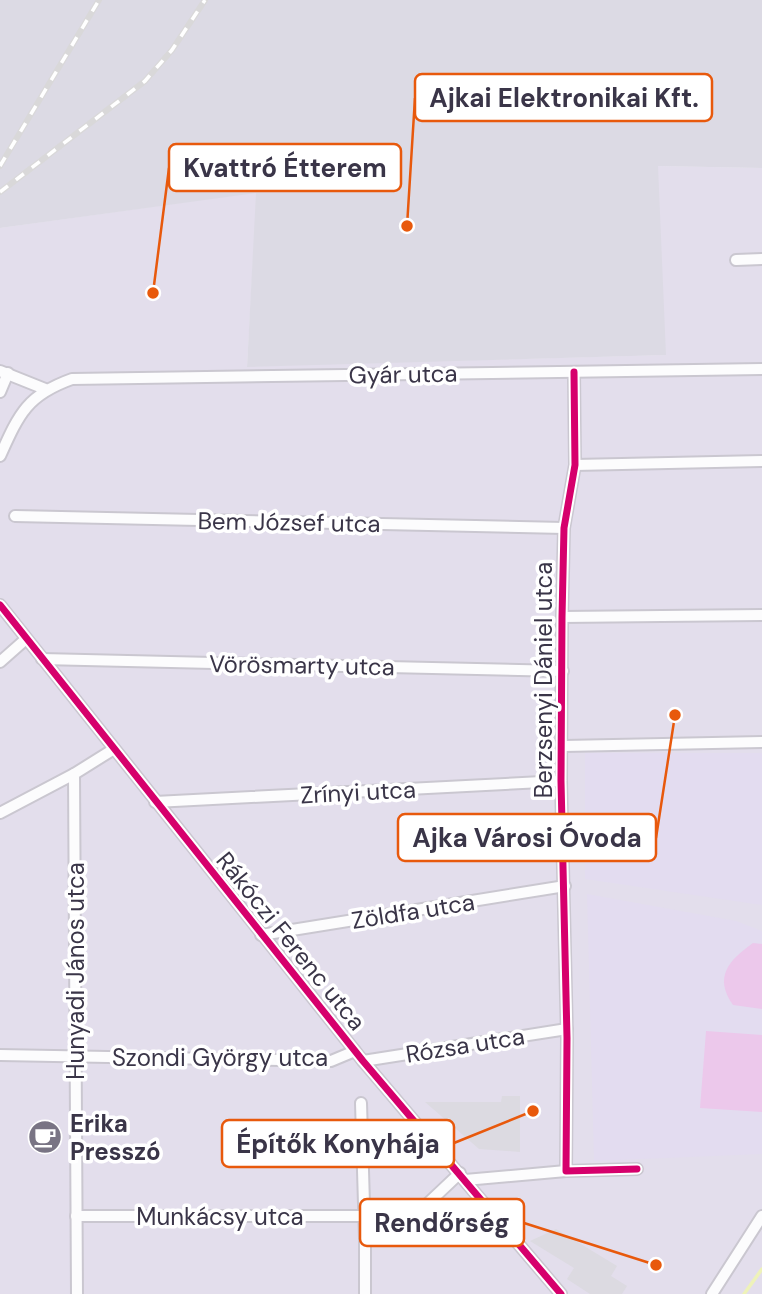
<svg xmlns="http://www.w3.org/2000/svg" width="762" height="1294" viewBox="0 0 762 1294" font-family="'DM Sans',sans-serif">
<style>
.residential{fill:#e3deec}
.industrial{fill:#dcdae4}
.education{fill:#e3dcf0}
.green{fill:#ecc8eb}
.parking{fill:#dcdae1}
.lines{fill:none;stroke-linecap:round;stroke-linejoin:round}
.stream{stroke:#eef2b9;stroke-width:3.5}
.street-casing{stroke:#cac7d0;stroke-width:14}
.street{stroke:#fcfcfd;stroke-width:10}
.rail-casing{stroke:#d9d8d9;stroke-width:6}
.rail{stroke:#fff;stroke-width:3.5;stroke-dasharray:10;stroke-linecap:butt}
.cycleway-casing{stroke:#fff;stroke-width:11}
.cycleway{stroke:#d6006c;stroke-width:7}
.labels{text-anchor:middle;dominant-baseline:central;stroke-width:7;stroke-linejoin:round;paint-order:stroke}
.street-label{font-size:24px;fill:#3a3548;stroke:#fff}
.poi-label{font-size:24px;font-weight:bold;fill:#3a3548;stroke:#fff;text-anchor:start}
.leader{fill:none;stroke:#e8590c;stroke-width:2.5}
.callout-dot{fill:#e8590c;stroke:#fff;stroke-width:2.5}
.callout{fill:#fff;stroke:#e8590c;stroke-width:2.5}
.callout-label{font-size:26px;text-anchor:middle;font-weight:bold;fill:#3a3548}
</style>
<rect width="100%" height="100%" fill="#edeaf2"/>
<polygon class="residential" points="657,166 762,168 762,1294 0,1294 0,228 257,192 247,366 665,355"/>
<polygon class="industrial" points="0,0 762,0 762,168 658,166 666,355 247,367 256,193 0,228"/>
<g class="education">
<polygon points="585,753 762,753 762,905 585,879"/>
<polygon points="587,894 736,921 762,931 762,1154 594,1161"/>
</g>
<g class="green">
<path d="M753 943 762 944V1009L733 1005C713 977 729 960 753 943Z"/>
<polygon points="706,1031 762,1035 762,1112 700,1108"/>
</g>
<g class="parking">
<polygon points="502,1096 520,1096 520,1152 479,1149 425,1102 501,1102"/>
<polygon points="556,1229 617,1266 611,1276 627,1286 622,1294 590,1294 567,1279 574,1268 530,1241"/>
</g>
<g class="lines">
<polyline class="stream" points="744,1294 762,1269"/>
<g class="street-casing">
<g id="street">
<polyline points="736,260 762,259"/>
<polyline points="0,371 45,389"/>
<polyline points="574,372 575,465 564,528 562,617 561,781 567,1038 566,1171 637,1169"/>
<polyline points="0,392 8,373"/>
<path d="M0 456C19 414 27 395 72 379L762 369"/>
<polyline points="575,465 762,461"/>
<polyline points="15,516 564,528"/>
<polyline points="0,605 363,1061 561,1294"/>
<polyline points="562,617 762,615"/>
<polyline points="42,659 563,671"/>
<polyline points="0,662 26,639"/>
<polyline points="564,746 762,742"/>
<polyline points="155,802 561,781"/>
<polyline points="0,813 74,774"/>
<polyline points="261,935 565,886"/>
<polyline points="0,1055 331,1061 355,1051"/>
<polyline points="363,1061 567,1029"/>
<polyline points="361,1103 365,1238"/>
<polyline points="465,1180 566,1171"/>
<polyline points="76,1216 365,1216"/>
<polyline points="77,1294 74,774 114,749"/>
<polyline points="365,1294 365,1238 407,1223 460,1173"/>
<polyline points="712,1294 762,1216"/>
</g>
</g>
<use href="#street" class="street"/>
<g class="rail-casing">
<g id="rail">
<polyline points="0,166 99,0"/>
<polyline points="0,192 145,81 172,50 205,0"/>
</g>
</g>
<use href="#rail" class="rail"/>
<g class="cycleway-casing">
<g id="cycleway">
<polyline points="574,372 575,465 564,528 562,617 561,781 567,1038 566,1171 637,1169"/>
<polyline points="0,605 363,1061 561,1294"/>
</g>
</g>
<use href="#cycleway" class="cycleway"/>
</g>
<defs>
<g id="cafe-disc" transform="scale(1.75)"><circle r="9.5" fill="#797484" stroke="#fff"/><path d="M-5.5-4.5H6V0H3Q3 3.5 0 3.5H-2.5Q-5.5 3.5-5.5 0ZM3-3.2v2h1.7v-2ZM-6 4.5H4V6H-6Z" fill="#fff"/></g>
</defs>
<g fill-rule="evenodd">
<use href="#cafe-disc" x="45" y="1137"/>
</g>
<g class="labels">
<g class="street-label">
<text transform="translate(403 374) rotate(-1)">Gyár utca</text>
<text transform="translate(289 522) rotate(1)">Bem József utca</text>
<text transform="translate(302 665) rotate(1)">Vörösmarty utca</text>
<text transform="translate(543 680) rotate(-90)">Berzsenyi Dániel utca</text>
<text transform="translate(358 792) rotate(-3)">Zrínyi utca</text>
<text transform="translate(413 911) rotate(-9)">Zöldfa utca</text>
<text transform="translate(291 941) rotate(51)">Rákóczi Ferenc utca</text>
<text transform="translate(75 971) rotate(-90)">Hunyadi János utca</text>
<text transform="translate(465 1045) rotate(-9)">Rózsa utca</text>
<text x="220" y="1057">Szondi György utca</text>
<text x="220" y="1216">Munkácsy utca</text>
</g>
<g class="poi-label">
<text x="70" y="1123">Erika<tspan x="70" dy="28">Presszó</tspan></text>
</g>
</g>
<path class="leader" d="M407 226L415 98M153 293L169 168M675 715L656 838M533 1111L454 1143M656 1265L524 1223"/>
<g class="callout-dot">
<circle cx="407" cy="226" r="7"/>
<circle cx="153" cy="293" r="7"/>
<circle cx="675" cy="715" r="7"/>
<circle cx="533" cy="1111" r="7"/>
<circle cx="656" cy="1265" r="7"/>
</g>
<g class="callout">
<rect x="415" y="74" width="297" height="47" rx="7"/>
<rect x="169" y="144" width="232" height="47" rx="7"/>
<rect x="398" y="814" width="258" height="47" rx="7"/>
<rect x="222" y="1120" width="232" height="47" rx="7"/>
<rect x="360" y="1199" width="164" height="47" rx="7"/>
</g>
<g class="callout-label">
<text x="564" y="107">Ajkai Elektronikai Kft.</text>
<text x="285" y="177">Kvattró Étterem</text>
<text x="527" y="847">Ajka Városi Óvoda</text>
<text x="338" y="1153">Építők Konyhája</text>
<text x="442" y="1232">Rendőrség</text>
</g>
</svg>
